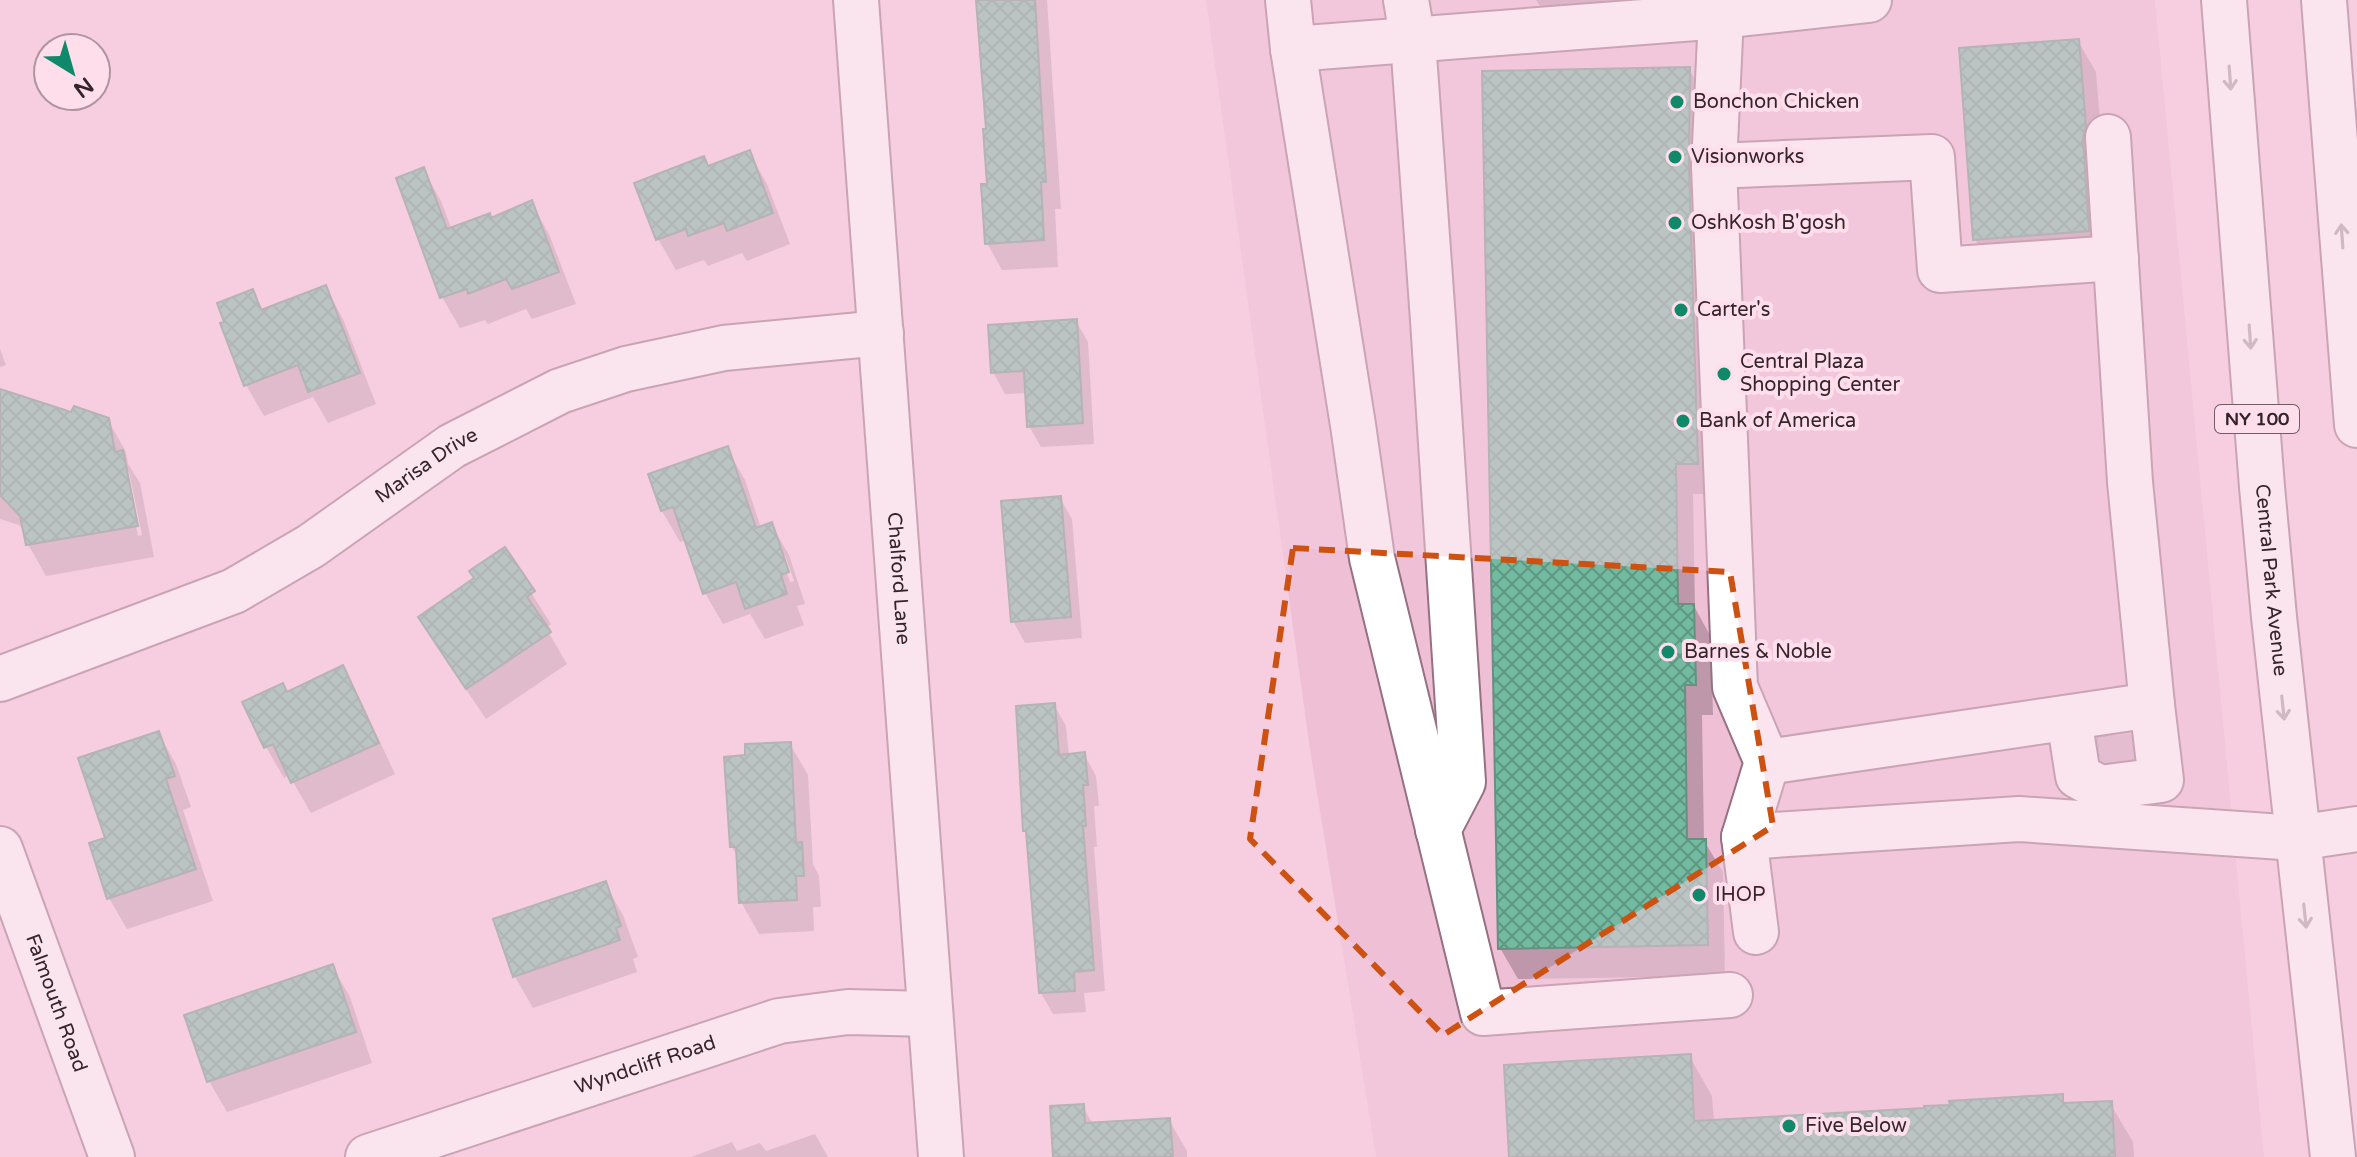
<svg xmlns="http://www.w3.org/2000/svg" width="2357" height="1157" viewBox="0 0 2357 1157" font-family="'Varela Round',sans-serif">
<style>
.built{fill:#eebfd5}
.shadow{fill:#0003;fill-rule:evenodd}
.building{fill:url(#building-cross-hatch);stroke:#689081;stroke-width:2}
.lines{fill:none;stroke-linecap:round;stroke-linejoin:round}
.minor-tunnel{stroke:#cfacbc;stroke-width:44;stroke-dasharray:44 22;stroke-linecap:butt}
.minor-casing{stroke:#957182;stroke-width:48}
.major-casing{stroke:#957182;stroke-width:48}
.minor{stroke:#fff;stroke-width:44}
.major{stroke:#fff;stroke-width:44}
.oneway{stroke:#a49da0}
.marked{fill:none;stroke:#cd5111;stroke-width:6;stroke-dasharray:16 10;stroke-linejoin:round}
.poi-dot{fill:#10886a;stroke:#ffdeec;stroke-width:3}
.labels{text-anchor:middle;dominant-baseline:central;stroke-width:8;stroke-linejoin:round;paint-order:stroke}
.shield{fill:#ffdeec;stroke:#715c66;stroke-width:2}
.shield-label{font-size:18px;font-weight:bold;fill:#34252c}
.poi-label{font-size:20px;fill:#34252c;stroke:#ffdeec;text-anchor:start}
.street-label{font-size:20px;fill:#34252c;stroke:#ffdeec}
</style>
<defs>
<pattern id="building-cross-hatch" width="8" height="8" patternUnits="userSpaceOnUse" patternTransform="scale(2)"><rect width="8" height="8" fill="#72baa0"/><path d="M0 0l8 8M0 8l8-8" fill="none" stroke="#5e9783"/></pattern>
</defs>
<rect width="100%" height="100%" fill="#f6cee0"/>
<polygon class="built" points="1206,0 2155,0 2264,1157 1376,1157 1310,749"/>
<g class="shadow">
<polygon points="978,0 1047,0 1061,209 1055,209 1058,267 1002,270 987,243 988,131"/>
<polygon points="1536,0 1709,0 1542,9"/>
<polygon points="2078,41 2096,72 2103,157 2106,262 1993,270 1975,239"/>
<polygon points="1689,69 1707,100 1714,494 1693,494 1695,608 1711,637 1713,715 1702,715 1704,841 1723,872 1725,976 1518,979 1500,948"/>
<polygon points="749,152 767,184 790,244 747,261 742,253 708,266 704,260 676,270 658,239 637,184 709,168"/>
<polygon points="423,170 441,201 452,230 492,220 531,203 549,234 576,304 532,319 526,309 488,324 485,320 460,328 442,297"/>
<polygon points="326,288 343,319 376,404 328,423 313,397 264,416 246,385 227,323 253,292 264,311"/>
<polygon points="1076,321 1088,342 1094,444 1041,447 1029,426 1027,393 1005,394 993,372"/>
<polygon points="0,349 6,365 0,367"/>
<path d="M0 413 72 414 108 420 126 452 128 464 140 483 154 557 46 576 28 544 25 532 19 525 0 519ZM124 467 129 472 142 535 138 536Z"/>
<path d="M727 449 745 480 761 528 771 524 789 555 805 604 797 606 804 625 765 639 750 614 723 624 705 593 687 540 680 542 662 511 650 475ZM781 555H785L794 581 790 582Z"/>
<polygon points="1060,498 1072,519 1082,638 1025,643 1013,621"/>
<polygon points="504,550 551,624 546,628 567,664 486,719 438,648 420,617 476,579"/>
<polygon points="342,668 360,699 395,774 311,813 289,775 284,778 266,747 287,694"/>
<polygon points="1054,705 1066,726 1069,756 1084,754 1096,776 1099,806 1094,806 1097,847 1094,847 1105,991 1084,993 1086,1012 1053,1014 1041,993 1029,836 1025,830"/>
<polygon points="158,733 176,764 191,807 183,810 213,901 127,929 109,898 91,845 108,839"/>
<polygon points="2129,737 2135,747 2138,768 2109,770 2103,759"/>
<polygon points="790,744 808,775 813,864 819,876 821,907 813,907 814,931 759,934 741,902 739,859 732,847 747,757"/>
<polygon points="605,884 623,915 638,957 633,959 637,972 533,1008 515,977 495,921"/>
<polygon points="332,966 350,997 372,1063 227,1112 209,1081"/>
<polygon points="1690,1057 1712,1096 1714,1122 1926,1110 2061,1096 2067,1105 2110,1103 2133,1142 2134,1157 1511,1157"/>
<polygon points="1082,1106 1093,1124 1169,1120 1187,1151 1187,1157 1055,1157"/>
<polygon points="815,1134 828,1157 691,1157 732,1142 737,1151 760,1143 766,1151"/>
</g>
<g class="building">
<polygon points="976,0 1035,0 1046,182 1041,182 1044,240 985,244 981,184 987,184 983,129 986,129"/>
<polygon points="2079,39 2086,125 2083,139 2089,231 1973,240 1959,48"/>
<polygon points="1690,67 1689,167 1698,464 1676,464 1678,604 1694,604 1696,685 1685,685 1687,839 1706,839 1708,945 1498,949 1482,71"/>
<polygon points="750,150 773,213 727,231 724,223 688,236 686,229 656,240 634,183 704,156 708,166"/>
<polygon points="424,167 447,229 490,213 491,218 532,200 559,272 512,289 506,279 468,294 467,289 440,298 396,178"/>
<polygon points="326,285 360,373 308,392 298,365 244,386 220,323 224,322 217,303 253,289 261,310"/>
<polygon points="1077,319 1083,423 1027,427 1024,371 991,373 988,325"/>
<polygon points="0,389 71,412 74,406 109,418 115,452 123,450 138,526 26,545 20,516 0,495"/>
<polygon points="728,446 756,528 772,522 789,572 781,575 787,594 745,609 736,582 703,594 673,507 661,511 648,474"/>
<polygon points="1061,496 1071,617 1011,622 1001,501"/>
<polygon points="505,547 535,591 527,597 551,632 466,689 418,617 474,578 469,571"/>
<polygon points="343,665 379,743 291,783 273,744 264,748 242,702 283,683 287,692"/>
<polygon points="1055,703 1059,755 1085,752 1088,785 1083,785 1086,826 1083,826 1094,970 1074,972 1075,991 1039,993 1026,831 1023,831 1016,706"/>
<polygon points="159,731 175,776 166,779 196,869 107,899 89,843 105,838 78,758"/>
<polygon points="2130,735 2133,758 2105,762 2101,760 2098,738"/>
<polygon points="791,742 796,843 802,842 804,876 796,876 797,900 739,903 736,847 730,847 724,757 745,755 745,744"/>
<polygon points="606,881 621,926 616,928 620,940 513,977 493,919"/>
<polygon points="333,964 356,1032 207,1082 184,1015"/>
<polygon points="1691,1054 1694,1121 1924,1108 1924,1106 1950,1105 1949,1101 2063,1094 2063,1103 2112,1101 2115,1157 1509,1157 1504,1065"/>
<polygon points="1084,1104 1085,1123 1170,1118 1173,1157 1053,1157 1050,1106"/>
</g>
<g class="lines">
<polyline class="minor-tunnel" points="2100,759 2135,755"/>
<g class="minor-casing">
<g id="minor">
<path id="s1" d="M856 0 941 1157"/>
<polyline points="1288,0 1293,49 1721,16 1869,0"/>
<polyline points="1406,0 1413,41 1433,320 1463,782 1438,830"/>
<polyline points="1721,16 1714,166 1735,687 1767,762 1744,837 1756,932"/>
<polyline points="1293,49 1353,425 1372,558 1483,1013 1730,995"/>
<polyline points="1714,166 1932,157 1940,270 2116,258"/>
<path id="s2" d="M0 679 234 591 311 546 452 446 560 391 626 369 724 348 881 333"/>
<polyline points="2069,718 2078,776 2100,788 2161,780 2152,705"/>
<polyline points="1767,762 2152,705 2130,482 2108,137"/>
<polyline points="1744,837 2019,819 2297,838 2357,829"/>
<path id="s3" d="M0 849 112 1157"/>
<path id="s4" d="M368 1157 779 1021 848 1012 930 1014"/>
</g>
</g>
<g class="major-casing">
<g id="major">
<path id="s5" d="M2224 0 2262 487 2274 617 2333 1157"/>
<polyline points="2324,0 2357,425"/>
</g>
</g>
<use href="#minor" class="minor"/>
<use href="#major" class="major"/>
</g>
<defs><path id="oneway-shaft" d="M-6 0H5M1.5-3L5.5 0L1.5 3" fill="none" stroke-width="1.6" stroke-linecap="round" stroke-linejoin="round" transform="scale(2)"/></defs>
<g class="oneway">
<use href="#oneway-shaft" transform="translate(2230 78) rotate(86)"/>
<use href="#oneway-shaft" transform="translate(2342 236) rotate(-94)"/>
<use href="#oneway-shaft" transform="translate(2250 337) rotate(86)"/>
<use href="#oneway-shaft" transform="translate(2283 708) rotate(84)"/>
<use href="#oneway-shaft" transform="translate(2305 916) rotate(84)"/>
</g>
<path d="M0 0H2357V1157H0ZM1293 548 1730 572 1773 826 1443 1035 1250 839Z" fill="#f6cee0" fill-opacity=".55" fill-rule="evenodd"/>
<path class="marked" d="M1293 548 1730 572 1773 826 1443 1035 1250 839Z"/>
<g class="poi-dot">
<circle cx="1677" cy="102" r="8"/>
<circle cx="1675" cy="157" r="8"/>
<circle cx="1675" cy="223" r="8"/>
<circle cx="1681" cy="310" r="8"/>
<circle cx="1724" cy="374" r="8"/>
<circle cx="1683" cy="421" r="8"/>
<circle cx="1668" cy="652" r="8"/>
<circle cx="1699" cy="895" r="8"/>
<circle cx="1789" cy="1126" r="8"/>
</g>
<g class="labels">
<rect class="shield" x="2215" y="405" width="84" height="28" rx="6"/>
<g class="shield-label">
<text x="2257" y="419">NY 100</text>
</g>
<g class="poi-label">
<text x="1693" y="102">Bonchon Chicken</text>
<text x="1691" y="157">Visionworks</text>
<text x="1691" y="223">OshKosh B'gosh</text>
<text x="1697" y="310">Carter's</text>
<text x="1740" y="362">Central Plaza<tspan x="1740" dy="23">Shopping Center</tspan></text>
<text x="1699" y="421">Bank of America</text>
<text x="1684" y="652">Barnes &amp; Noble</text>
<text x="1715" y="895">IHOP</text>
<text x="1805" y="1126">Five Below</text>
</g>
<g class="street-label">
<text stroke="none"><textPath href="#s2" startOffset="480">Marisa Drive</textPath></text>
<text stroke="none"><textPath href="#s1" startOffset="580">Chalford Lane</textPath></text>
<text stroke="none"><textPath href="#s5" startOffset="582">Central Park Avenue</textPath></text>
<text stroke="none"><textPath href="#s3" startOffset="164">Falmouth Road</textPath></text>
<text stroke="none"><textPath href="#s4" startOffset="292">Wyndcliff Road</textPath></text>
</g>
</g>
<g transform="translate(72 72) rotate(143)"><circle r="38" fill="#ffdeec" stroke="#ae949f" stroke-width="2"/>
<path d="M0-6L14 30L0 20L-14 30Z" fill="#10886a"/>
<text y="-12" font-size="22" font-weight="bold" text-anchor="middle" fill="#34252c">N</text>
</g>
</svg>
